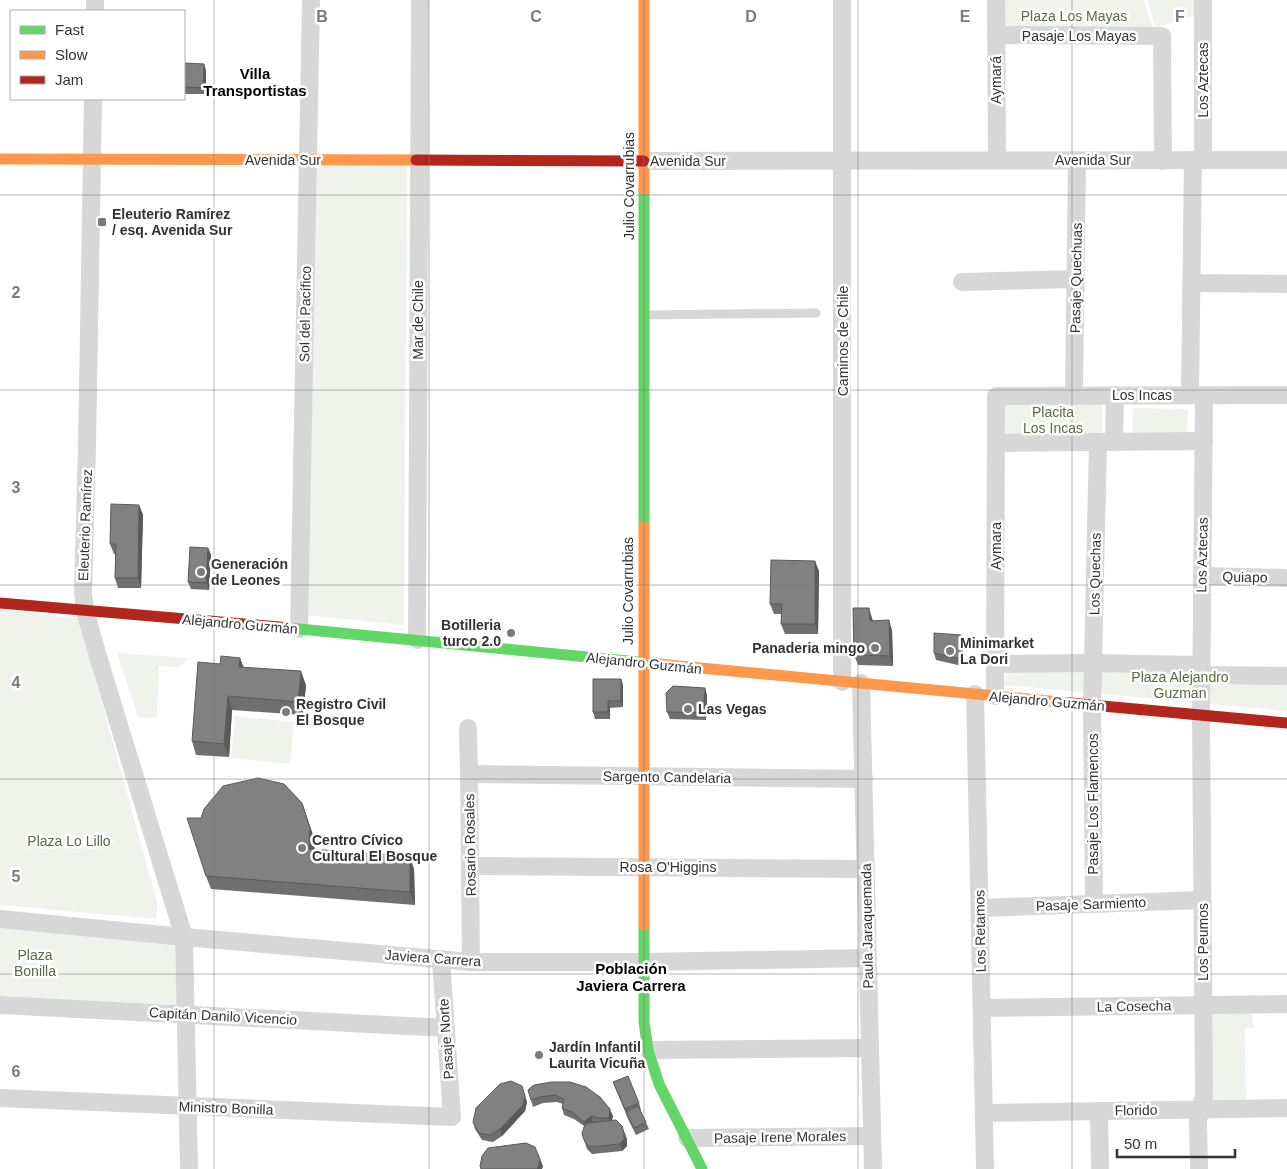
<svg xmlns="http://www.w3.org/2000/svg" width="1287" height="1169" viewBox="0 0 1287 1169" font-family="Helvetica,sans-serif">
<style>
.green{fill:#f0f3ec}
.lines{fill:none;stroke-linecap:round;stroke-linejoin:round}
.lane{stroke:#d7d7d7;stroke-width:9}
.street{stroke:#d7d7d7;stroke-width:18}
.fast{stroke:#63d668;stroke-width:11}
.slow{stroke:#ff974d;stroke-width:11}
.jam{stroke:#b3261e;stroke-width:11}
.wall{fill:#6f6f6f}
.shaded-wall{fill:#5a5a5a}
.building{fill:#818181;stroke:#5a5a5a}
.grid{fill:none;stroke:#7a7a7a;stroke-width:1;stroke-opacity:0.55}
.poi-dot{fill:#7a7a7a;stroke:#fff;stroke-width:2}
.labels{text-anchor:middle;dominant-baseline:central;stroke-width:5;stroke-linejoin:round;paint-order:stroke}
.park-label{font-size:14px;fill:#586d41;stroke:#fff}
.street-label{font-size:14px;fill:#333;stroke:#fff}
.poi-label{font-size:14px;font-weight:bold;fill:#333;stroke:#fff;text-anchor:start}
.neighbourhood-label{font-size:15px;font-weight:bold;fill:#000;stroke:#fff}
.grid-label{font-size:16px;text-anchor:middle;font-weight:bold;fill:#7a7a7a;stroke:#fff;stroke-width:5;stroke-linejoin:round;paint-order:stroke}
</style>
<rect width="100%" height="100%" fill="#fff"/>
<g class="green">
<polygon points="999,0 1144,0 1155,34 999,33"/>
<polygon points="1147,0 1194,0 1199,14 1156,28"/>
<polygon points="314,163 407,163 404,625 305,615"/>
<polygon points="1102,403 1102,437 1004,438 1003,404"/>
<polygon points="1133,408 1188,409 1187,436 1132,435"/>
<polygon points="0,609 79,619 158,906 156,919 0,905"/>
<polygon points="117,653 189,658 179,667 159,666 157,718 138,717"/>
<polygon points="1007,669 1195,669 1287,681 1287,711 1004,685"/>
<polygon points="235,716 294,722 290,764 231,758"/>
<polygon points="0,926 172,942 175,949 177,1005 0,996"/>
<polygon points="1210,1010 1252,1010 1253,1028 1245,1029 1246,1100 1211,1100"/>
</g>
<g class="lines">
<polyline class="lane" points="644,315 816,313"/>
<g class="street">
<polyline points="842,0 842,682"/>
<polyline points="996,0 997,160"/>
<polyline points="95,11 95,0"/>
<polyline points="996,35 1162,36 1163,161"/>
<polyline points="93,99 87,446 83,592 85,611 100,663 184,937 189,1169"/>
<polyline points="1203,160 1203,0"/>
<polyline points="644,161 1287,160"/>
<polyline points="962,282 1075,279"/>
<polyline points="1191,283 1287,284"/>
<polyline points="1190,395 1193,160"/>
<polyline points="1074,396 1077,160"/>
<polyline points="1114,442 1115,395"/>
<polyline points="996,443 1204,441"/>
<polyline points="1202,576 1287,578"/>
<polyline points="299,629 311,0"/>
<polyline points="417,640 420,0"/>
<polyline points="995,664 1093,663 1201,665"/>
<polyline points="1201,675 1287,676"/>
<polyline points="861,683 873,1169"/>
<polyline points="975,694 985,1169"/>
<polyline points="995,696 996,396 1287,395"/>
<polyline points="468,728 469,774 471,962"/>
<polyline points="469,774 864,779"/>
<polyline points="470,866 866,869"/>
<polyline points="1094,904 1092,705 1098,443"/>
<polyline points="980,908 1202,900"/>
<polyline points="0,919 184,937 471,962 644,962 868,958"/>
<polyline points="0,1005 446,1028"/>
<polyline points="982,1008 1287,1004"/>
<polyline points="648,1050 870,1048"/>
<polyline points="0,1098 452,1117 441,960"/>
<polyline points="1099,1111 1100,1169"/>
<polyline points="984,1113 1287,1108"/>
<polyline points="687,1138 872,1136"/>
<polyline points="1199,1169 1198,1121 1204,1096 1201,715 1204,395"/>
</g>
<g class="fast">
<polyline points="644,190 644,526"/>
<polyline points="279,627 659,664"/>
<polyline points="644,925 644,1022 648,1050 659,1084 702,1169"/>
</g>
<g class="slow">
<polyline points="644,0 644,190"/>
<polyline points="0,159 416,160"/>
<polyline points="644,526 644,925"/>
<polyline points="659,664 1070,703"/>
</g>
<g class="jam">
<polyline points="416,160 644,161"/>
<polyline points="0,603 279,627"/>
<polyline points="1070,703 1287,723"/>
</g>
</g>
<g class="wall">
<polygon points="184,63 204,64 206,71 206,94 185,94 185,98 184,97"/>
<polygon points="139,505 143,515 141,588 118,588 115,578 115,554 114,554 110,544"/>
<polygon points="208,548 211,555 209,590 191,589 188,582"/>
<polygon points="819,571 818,634 785,634 781,624 781,614 774,614 770,604"/>
<polygon points="872,618 873,621 892,630 893,666 858,665 854,655"/>
<polygon points="963,642 962,666 936,660 934,653"/>
<polygon points="240,658 243,667 306,685 303,715 232,710 229,757 196,755 192,741 220,664"/>
<polygon points="621,679 623,685 623,707 610,708 610,719 595,719 593,712"/>
<polygon points="707,695 706,720 670,719 667,712"/>
<polygon points="302,803 315,841 314,849 414,869 415,905 211,889 206,876 201,818"/>
<polygon points="613,1082 639,1103 641,1110 640,1110 649,1129 636,1135 628,1119"/>
<polygon points="534,1085 613,1116 612,1120 625,1133 627,1140 627,1146 622,1151 592,1154 587,1149 582,1134 584,1126 574,1119 564,1115 562,1108 563,1104 557,1102 543,1103 533,1107 528,1090"/>
<polygon points="527,1102 525,1111 502,1136 493,1142 482,1140 475,1129 473,1122"/>
</g>
<g class="shaded-wall">
<polygon points="204,64 206,71 206,94 203,88"/>
<polygon points="139,505 143,515 141,588 138,578"/>
<polygon points="208,548 211,555 209,590 206,583"/>
<polygon points="815,561 819,571 818,634 815,624"/>
<polygon points="869,608 872,618 873,631 870,621"/>
<polygon points="889,620 892,630 893,666 890,656"/>
<polygon points="961,635 963,642 962,666 960,659"/>
<polygon points="240,658 245,671 239,667"/>
<polygon points="301,671 306,685 303,715 298,702"/>
<polygon points="621,679 623,685 623,707 621,701"/>
<polygon points="705,688 707,695 706,720 703,713"/>
<polygon points="228,696 232,710 229,757 224,744"/>
<polygon points="608,701 610,708 610,719 608,712"/>
<polygon points="302,803 315,841 314,862 309,849"/>
<polygon points="410,856 414,869 415,905 410,892"/>
<polygon points="522,1086 527,1102 525,1111 502,1136 500,1129"/>
<polygon points="610,1109 613,1116 611,1125 609,1118"/>
<polygon points="591,1116 593,1123 586,1128 584,1122"/>
<polygon points="622,1126 627,1140 627,1146 622,1151 620,1144"/>
<polygon points="540,1159 543,1166 542,1169 537,1169"/>
</g>
<g class="building">
<polygon points="184,63 204,64 203,88 184,87"/>
<polygon points="111,504 139,505 138,578 115,578 116,544 110,544"/>
<polygon points="190,547 208,548 206,583 188,582"/>
<polygon points="771,560 815,561 815,624 781,624 782,604 770,604"/>
<polygon points="853,608 869,608 870,621 889,620 890,656 854,655"/>
<polygon points="934,633 961,635 960,659 934,653"/>
<polygon points="221,656 240,658 239,667 301,671 298,702 228,696 224,744 192,741 198,662 220,664"/>
<polygon points="593,679 621,679 621,701 608,701 608,712 593,712"/>
<polygon points="673,686 705,688 703,713 667,712 666,693"/>
<polygon points="258,778 284,784 302,803 310,828 309,849 410,856 410,892 206,876 187,818 201,818 204,809 223,786"/>
<polygon points="628,1076 639,1103 625,1109 613,1082"/>
<polygon points="511,1081 522,1086 525,1096 523,1105 500,1129 490,1135 479,1133 473,1122 476,1108 500,1084"/>
<polygon points="552,1082 570,1082 586,1087 600,1097 610,1109 609,1118 598,1118 591,1116 584,1122 572,1112 562,1108 564,1099 555,1095 540,1097 531,1100 528,1090 534,1085"/>
<polygon points="638,1106 646,1122 634,1128 626,1112"/>
<polygon points="616,1120 622,1126 624,1133 624,1139 620,1144 590,1147 585,1142 582,1134 584,1127 588,1123"/>
<polygon points="526,1143 535,1147 540,1159 538,1168 537,1169 481,1169 480,1166 482,1156 488,1148"/>
</g>
<path class="grid" d="M214 0V1169M429 0V1169M644 0V1169M858 0V1169M1072 0V1169M0 195H1287M0 390H1287M0 585H1287M0 779H1287M0 974H1287"/>
<g class="poi-dot">
<rect x="97" y="217" width="10" height="10" rx="2.5"/>
<circle cx="201" cy="572" r="5"/>
<circle cx="511" cy="633" r="5"/>
<circle cx="875" cy="648" r="5"/>
<circle cx="950" cy="651" r="5"/>
<circle cx="688" cy="709" r="5"/>
<circle cx="286" cy="712" r="5"/>
<circle cx="302" cy="848" r="5"/>
<circle cx="539" cy="1055" r="5"/>
</g>
<g class="labels">
<g class="park-label">
<text x="1074" y="16">Plaza Los Mayas</text>
<text x="1053" y="412">Placita<tspan x="1053" dy="16">Los Incas</tspan></text>
<text x="1180" y="677">Plaza Alejandro<tspan x="1180" dy="16">Guzman</tspan></text>
<text x="69" y="841">Plaza Lo Lillo</text>
<text x="35" y="955">Plaza<tspan x="35" dy="16">Bonilla</tspan></text>
</g>
<g class="street-label">
<text x="1079" y="36">Pasaje Los Mayas</text>
<text transform="translate(996 80) rotate(-90)">Aymará</text>
<text transform="translate(1203 80) rotate(-90)">Los Aztecas</text>
<text x="283" y="160">Avenida Sur</text>
<text x="1093" y="160">Avenida Sur</text>
<text x="688" y="161">Avenida Sur</text>
<text transform="translate(629 186) rotate(-90)">Julio Covarrubias</text>
<text transform="translate(1076 278) rotate(-89)">Pasaje Quechuas</text>
<text transform="translate(305 314) rotate(-89)">Sol del Pacífico</text>
<text transform="translate(418 320) rotate(-90)">Mar de Chile</text>
<text transform="translate(843 341) rotate(-90)">Caminos de Chile</text>
<text x="1142" y="395">Los Incas</text>
<text transform="translate(85 525) rotate(-88)">Eleuterio Ramírez</text>
<text transform="translate(996 546) rotate(-90)">Aymara</text>
<text transform="translate(1202 555) rotate(-89)">Los Aztecas</text>
<text transform="translate(1095 574) rotate(-89)">Los Quechas</text>
<text transform="translate(1245 577) rotate(1)">Quiapo</text>
<text transform="translate(628 591) rotate(-90)">Julio Covarrubias</text>
<text transform="translate(240 624) rotate(5)">Alejandro Guzmán</text>
<text transform="translate(644 663) rotate(6)">Alejandro Guzmán</text>
<text transform="translate(1047 701) rotate(5)">Alejandro Guzmán</text>
<text transform="translate(667 777) rotate(1)">Sargento Candelaria</text>
<text transform="translate(1093 804) rotate(-90)">Pasaje Los Flamencos</text>
<text transform="translate(470 845) rotate(-91)">Rosario Rosales</text>
<text x="668" y="867">Rosa O'Higgins</text>
<text transform="translate(1091 904) rotate(-2)">Pasaje Sarmiento</text>
<text transform="translate(867 926) rotate(-91)">Paula Jaraquemada</text>
<text transform="translate(980 931) rotate(-91)">Los Retamos</text>
<text transform="translate(1203 942) rotate(-90)">Los Peumos</text>
<text transform="translate(433 958) rotate(4)">Javiera Carrera</text>
<text transform="translate(1134 1006) rotate(-1)">La Cosecha</text>
<text transform="translate(223 1016) rotate(3)">Capitán Danilo Vicencio</text>
<text transform="translate(446 1039) rotate(-94)">Pasaje Norte</text>
<text transform="translate(226 1108) rotate(2)">Ministro Bonilla</text>
<text transform="translate(1136 1110) rotate(-1)">Florido</text>
<text transform="translate(780 1137) rotate(-1)">Pasaje Irene Morales</text>
</g>
<g class="poi-label">
<text x="112" y="214">Eleuterio Ramírez<tspan x="112" dy="16">/ esq. Avenida Sur</tspan></text>
<text x="211" y="564">Generación<tspan x="211" dy="16">de Leones</tspan></text>
<text x="501" y="625" text-anchor="end">Botilleria<tspan x="501" dy="16">turco 2.0</tspan></text>
<text x="960" y="643">Minimarket<tspan x="960" dy="16">La Dori</tspan></text>
<text x="865" y="648" text-anchor="end">Panaderia mingo</text>
<text x="296" y="704">Registro Civil<tspan x="296" dy="16">El Bosque</tspan></text>
<text x="698" y="709">Las Vegas</text>
<text x="312" y="840">Centro Cívico<tspan x="312" dy="16">Cultural El Bosque</tspan></text>
<text x="549" y="1047">Jardín Infantil<tspan x="549" dy="16">Laurita Vicuña</tspan></text>
</g>
<g class="neighbourhood-label">
<text x="255" y="73">Villa<tspan x="255" dy="17">Transportistas</tspan></text>
<text x="631" y="968">Población<tspan x="631" dy="17">Javiera Carrera</tspan></text>
</g>
</g>
<g class="grid-label">
<text x="322" y="22">B</text>
<text x="536" y="22">C</text>
<text x="751" y="22">D</text>
<text x="965" y="22">E</text>
<text x="1180" y="22">F</text>
<text x="16" y="298">2</text>
<text x="16" y="493">3</text>
<text x="16" y="688">4</text>
<text x="16" y="882">5</text>
<text x="16" y="1077">6</text>
</g>
<rect x="10" y="10" width="175" height="90" fill="#ffffff" stroke="#adadad"/>
<rect x="20" y="26" width="25" height="8" fill="#63d668" stroke="#adadad"/>
<text x="55" y="35" font-size="15" fill="#333333">Fast</text>
<rect x="20" y="51" width="25" height="8" fill="#ff974d" stroke="#adadad"/>
<text x="55" y="60" font-size="15" fill="#333333">Slow</text>
<rect x="20" y="76" width="25" height="8" fill="#b3261e" stroke="#adadad"/>
<text x="55" y="85" font-size="15" fill="#333333">Jam</text>
<path d="M1117 1149v8h118v-8" fill="none" stroke="#333333" stroke-width="2.5"/>
<text x="1124" y="1149" font-size="15" fill="#333333" stroke="#ffffff" stroke-width="4" paint-order="stroke">50 m</text>
</svg>
